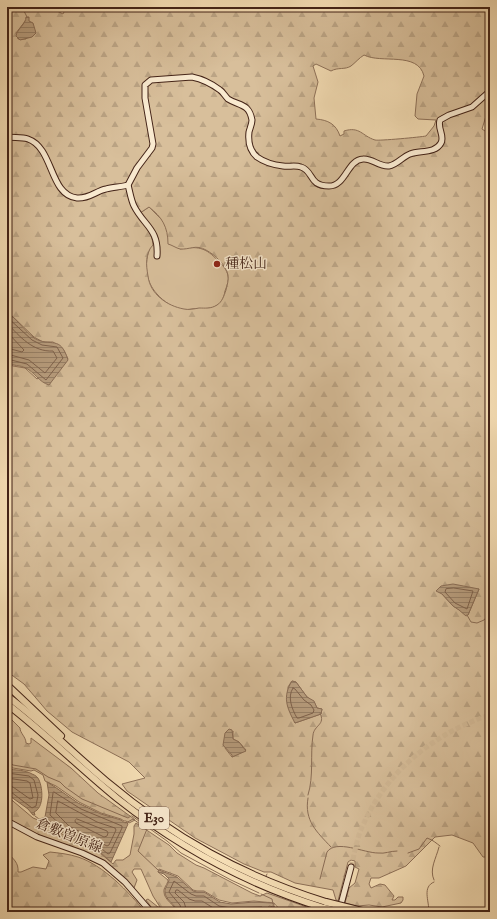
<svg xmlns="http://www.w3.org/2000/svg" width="497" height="919" viewBox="0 0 497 919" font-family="'IM FELL English','Noto Serif JP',serif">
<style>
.green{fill:#d8bf9b;stroke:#8e7159}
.forest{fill:url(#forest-firs);stroke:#8e7159;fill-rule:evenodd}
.water{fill:url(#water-rules);stroke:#8a6d56}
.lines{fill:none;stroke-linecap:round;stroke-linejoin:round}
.shore{stroke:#7e614c;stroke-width:1}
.stream{stroke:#8a6d56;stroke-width:1}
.secondary-tunnel{stroke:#d2b996;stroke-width:5;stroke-dasharray:5 2.5;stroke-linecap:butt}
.secondary-casing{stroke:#432317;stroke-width:7}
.highway-casing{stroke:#432317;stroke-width:8}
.secondary{stroke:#f9ead0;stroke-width:5}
.highway{stroke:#f6dfb6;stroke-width:6}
.highway-bridge-casing{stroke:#432317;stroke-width:8;stroke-linecap:butt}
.highway-bridge{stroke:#f6dfb6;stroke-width:6}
.poi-dot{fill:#8f2418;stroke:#f9ead0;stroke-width:1.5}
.labels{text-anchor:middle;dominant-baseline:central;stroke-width:3;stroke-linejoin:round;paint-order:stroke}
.shield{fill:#f9ead0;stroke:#7a5f4e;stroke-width:1}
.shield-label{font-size:13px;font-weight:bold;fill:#432317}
.poi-label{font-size:14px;fill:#432317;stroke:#f9ead0;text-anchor:start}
.street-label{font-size:14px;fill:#432317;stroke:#f9ead0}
</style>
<defs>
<pattern id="forest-firs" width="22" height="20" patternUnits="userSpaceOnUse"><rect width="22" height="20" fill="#d8bf9b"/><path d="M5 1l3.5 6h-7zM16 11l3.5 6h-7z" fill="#bba485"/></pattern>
<pattern id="water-rules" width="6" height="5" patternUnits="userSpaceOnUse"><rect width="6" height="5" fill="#b99f80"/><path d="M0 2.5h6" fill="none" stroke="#988168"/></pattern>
</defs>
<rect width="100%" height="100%" fill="#f6dfb6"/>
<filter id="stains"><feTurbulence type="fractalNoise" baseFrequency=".005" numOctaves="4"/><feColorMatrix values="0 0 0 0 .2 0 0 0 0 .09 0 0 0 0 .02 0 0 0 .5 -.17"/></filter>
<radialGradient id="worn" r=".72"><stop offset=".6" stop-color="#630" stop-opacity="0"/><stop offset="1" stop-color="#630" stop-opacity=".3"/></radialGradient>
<path class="green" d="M149 207 164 222 168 234 180 249C197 246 206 247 218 261 222 265 227 269 228 276 229 280 227 286 225 291 224 297 222 303 216 306 209 310 200 308 192 309 190 309 188 310 186 310 175 310 163 301 157 294 145 281 144 263 150 248L137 215Z"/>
<g class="forest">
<path d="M7 7H52L55 10 63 14 65 10 60 7H490V27L487 29H490V110L486 116 482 129 485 131 490 129V786L486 801 490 819V857H483L473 843 452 835 435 837 406 866 379 878H371L369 884 371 888 380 884 385 885 394 896 392 900H395L398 897H403V900L401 903 382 907 369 905 357 906 345 903 349 888 355 883 359 869 355 867V861L351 860 348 862 338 901 336 900 333 890 295 883 271 872H264L244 864 195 838 127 791 122 784 145 778 129 762 72 732 47 711 24 684 9 673 7 668V363L13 366 25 368 37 379 68 359 63 349 53 342H43L34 337 11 315 7 313ZM26 20 29 21 26 39H18L16 33ZM364 55C381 64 418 51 424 76L417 94 415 116 418 119 436 120 434 126 426 136C421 137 379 141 375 140 362 136 360 126 344 131V134L340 136C336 124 328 120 316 119L314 98 318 82 313 66 316 64 331 71C338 67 345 70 351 66 355 63 359 58 364 55ZM149 207C162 217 168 227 168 244 172 245 176 248 180 249 189 250 196 244 206 250 215 255 226 265 228 275 229 280 227 285 226 290 224 296 222 302 217 305 211 309 205 308 199 308 194 309 188 310 184 309 167 306 150 294 148 276 146 265 145 253 153 245 152 232 145 224 137 215ZM479 589 468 615 453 606 442 594ZM292 681 296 682 307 697 314 702 317 708 322 709 321 714 295 723 288 706V687ZM233 731V739L239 742 246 750 232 757 225 748Z"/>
<path d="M7 709 12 713 10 718 20 728C20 733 26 737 26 743L29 744 31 743V738L71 768 98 793 130 816 135 820 129 823 126 821H124L121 819 101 813 79 802 56 786 45 781 43 775 34 770 31 771 7 767Z"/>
<path d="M7 796 33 818 38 820H48L62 834 100 853 113 864 116 860H123L130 855 134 834V826L136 823 169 845 177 853 196 865 204 868 252 893 260 896 267 893 321 912C307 912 283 917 274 903L254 901 232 903 219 900 204 891H197L193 890 178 876 159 869 158 872 168 880C168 884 163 888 164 892 164 900 175 905 177 912H155L146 900 148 899 158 907H160L153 896 141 869H134L132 872 137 880 134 888 109 865 95 856 31 832 7 819Z"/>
<path d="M50 852C59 853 69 854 78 857 103 865 129 892 145 912H7V853C13 858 19 863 18 872H21L33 867 46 869 49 861 43 855Z"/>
</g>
<g class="water">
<path d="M26 17H29V21L33 23 36 33 32 37 20 40 16 36C17 29 26 24 26 17Z"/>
<path d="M7 313 11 315C19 322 26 332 34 338 51 348 60 334 68 360L49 385C39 382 34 372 26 368 20 365 13 366 7 363Z"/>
<polygon points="453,584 479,589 468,615 466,616 459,610 453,606 442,594 436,591 441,586"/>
<path d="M292 681 296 682 307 697 314 701 317 708 322 709 321 714 295 723C287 708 282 697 292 681Z"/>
<polygon points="229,729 232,730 233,739 239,742 246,751 232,757 232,755 223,745 225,733"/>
<path d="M7 769C15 770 26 770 32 774 35 775 38 777 39 780 43 789 44 808 34 812L35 815H33L28 809 7 794Z"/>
<polygon points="47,782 55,787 78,803 101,814 121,820 125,823 126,822 128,824 111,862 100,852 63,833 45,817 49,795"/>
<path d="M159 870 177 877 193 891 197 892H204L220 902 231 904 254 902 272 903 274 904V907L269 906 268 912H178C176 905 165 900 165 892 164 888 169 884 169 879L164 874 158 872Z"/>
</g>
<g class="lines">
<g class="shore">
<polyline points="7,317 32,340 42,345 57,347 63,358 46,380 27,364 7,359"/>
<path d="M7 323C20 337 33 352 53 351L57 358 45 373 29 360 7 354"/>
<polyline points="7,332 24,350 22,352 7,348"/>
<polygon points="454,588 473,591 467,609 455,603 445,592 446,589"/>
<path d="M293 688 295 689 304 700 311 705 314 710 313 713 299 718H297C292 709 287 697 293 688Z"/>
<polyline points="7,773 29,776 34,780 38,795 36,806 32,808 11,792 7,791"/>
<polyline points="7,778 27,781 30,783 33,798 30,799 13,787 7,786"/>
<polygon points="54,792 81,809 122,826 122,828 110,853 108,854 102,849 66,830 50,815 53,793"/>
<polygon points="58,801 97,822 115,828 116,830 109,845 107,846 69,826 56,813"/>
<polygon points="77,819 107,831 108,833 107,836 104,837 76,823 75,821"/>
<polyline points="182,912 180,905 169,892 174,881 191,894 196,896 204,896 219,906 231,908 262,907 263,908 264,912"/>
<polyline points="187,912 184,902 175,893 176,890 178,890 189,899 195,901 202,901 215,909 223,912"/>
</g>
<g class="stream">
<polyline points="22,7 27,17"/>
<polyline points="467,615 471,622 477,623 484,620 490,613"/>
<polyline points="7,757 9,762 13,765 36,769 48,777 60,782 65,787 82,799 128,818 131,816"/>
<path d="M308 795C314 776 310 755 313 735 314 725 326 725 320 713"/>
<path d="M308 798C304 821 317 832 331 847"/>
<polyline points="35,816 39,819 47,817"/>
<polyline points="132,816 167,841 181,853 231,880 259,893"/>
<polyline points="126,823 133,819 147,829 138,851 158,870"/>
<path d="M408 853 419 849 427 838C433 840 436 843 440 846"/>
<polyline points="265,878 267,874"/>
<path d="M320 879 327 852C336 839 364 853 378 853 385 854 390 851 397 851"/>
<path d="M434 880C429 869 436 859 439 847"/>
<polyline points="261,894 272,899 273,904"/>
<polyline points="273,906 284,912"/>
<path d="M429 912C429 900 422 887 434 882"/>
</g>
<path class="secondary-tunnel" d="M351 867C355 852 357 836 364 823 387 771 436 732 490 715"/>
<g class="secondary-casing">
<g id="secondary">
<path d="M7 137C14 138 22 137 28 139 54 148 49 195 77 198 89 199 96 191 106 189 113 187 121 187 128 185L137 168 152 148 153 144 145 98V85L151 80 192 77C202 79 212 84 220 90 223 92 225 96 228 99 239 106 249 103 252 120 252 124 250 128 249 132 248 141 250 151 257 157 264 162 274 165 283 166 289 167 295 165 301 167 314 171 308 186 329 186 346 186 347 160 363 159 372 158 379 167 389 166 397 165 402 157 410 154 419 150 435 154 441 143 445 136 437 128 440 120L449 115 472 107 490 91"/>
<path d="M128 185C130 192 131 200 134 206 144 226 159 229 157 256"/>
<polyline points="7,821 37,837 82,853 103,863 125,882 151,912"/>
<polyline points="340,908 351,867"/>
</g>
</g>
<g class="highway-casing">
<g id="highway">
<polyline points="7,685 61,736"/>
<path d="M7 696C42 722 73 753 106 781 174 838 242 876 326 902"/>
<path d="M7 704C46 734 80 768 118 799 180 848 249 885 324 908"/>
</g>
</g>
<use href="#secondary" class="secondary"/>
<use href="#highway" class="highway"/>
<g class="highway-bridge-casing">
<g id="highway-bridge">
<polyline points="326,902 366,912"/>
<polyline points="324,908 341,912"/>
</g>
</g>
<use href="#highway-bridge" class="highway-bridge"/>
</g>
<circle class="poi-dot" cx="217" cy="264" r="4"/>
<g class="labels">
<rect class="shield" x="139" y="807" width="30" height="22" rx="3"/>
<g class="shield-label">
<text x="154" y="818">E30</text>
</g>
<g class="poi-label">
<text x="225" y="264">種松山</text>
</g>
<g class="street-label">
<text transform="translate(69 836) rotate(22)">倉敷曽原線</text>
</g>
</g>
<rect width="497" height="919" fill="none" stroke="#f6dfb6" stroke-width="24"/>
<rect x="8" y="8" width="481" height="903" fill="none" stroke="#432317" stroke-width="2"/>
<rect x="12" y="12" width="473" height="895" fill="none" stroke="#432317"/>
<rect width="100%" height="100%" filter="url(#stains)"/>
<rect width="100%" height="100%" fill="url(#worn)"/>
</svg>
